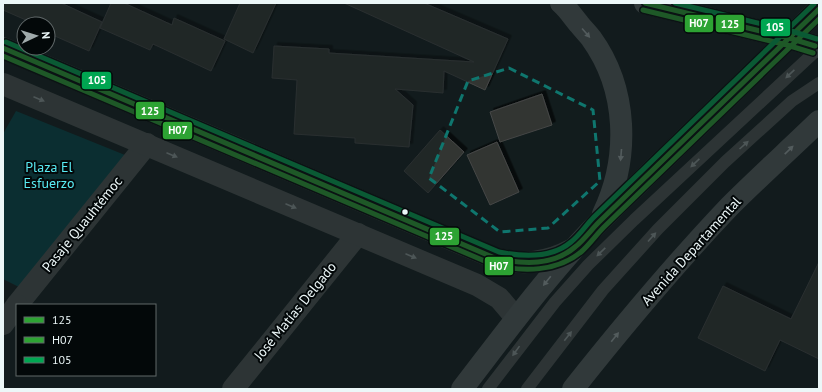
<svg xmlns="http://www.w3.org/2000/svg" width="822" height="392" viewBox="0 0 822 392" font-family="'PT Sans',sans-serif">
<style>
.green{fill:#044649}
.building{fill:#333433;stroke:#454746;filter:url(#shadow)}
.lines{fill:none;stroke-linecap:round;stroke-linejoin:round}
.service{stroke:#4e5353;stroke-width:12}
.minor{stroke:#4e5353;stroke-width:22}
.tertiary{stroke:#4e5353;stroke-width:22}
.primary{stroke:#575d5e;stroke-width:22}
.bus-1-casing{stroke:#030809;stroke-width:8}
.bus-2-casing{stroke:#030809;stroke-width:8}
.bus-3-casing{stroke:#030809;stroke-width:8}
.bus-1{stroke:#2da333;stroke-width:5}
.bus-2{stroke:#2da333;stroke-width:5}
.bus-3{stroke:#00a651;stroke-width:5}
.oneway{fill:#a2aaab}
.oneway2{fill:#959d9d}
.marked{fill:none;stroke:#0f766e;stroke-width:3;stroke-dasharray:8 5;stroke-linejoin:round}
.bus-dot{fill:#ecf7f8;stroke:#030809;stroke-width:1.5}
.labels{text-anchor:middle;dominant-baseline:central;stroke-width:4;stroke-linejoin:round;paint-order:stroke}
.park-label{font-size:14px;fill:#58ebf3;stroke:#030809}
.street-label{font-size:14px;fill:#ecf7f8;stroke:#030809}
.line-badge{stroke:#030809;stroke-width:1.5}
.badge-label{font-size:11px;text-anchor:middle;font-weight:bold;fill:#fff}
</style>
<defs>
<filter id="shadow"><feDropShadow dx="3.5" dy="-3.5" stdDeviation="0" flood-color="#0009"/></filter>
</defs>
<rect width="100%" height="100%" fill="#121c1d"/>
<polygon class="green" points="16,111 125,155 19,287 3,279 3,134"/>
<g class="building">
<polygon points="3,3 61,3 102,22 89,51 48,33 48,24 35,24 3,10"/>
<polygon points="111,3 124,3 172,25 174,18 225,41 211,71 153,44 150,50 100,28"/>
<polygon points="240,3 276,3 253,53 224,39"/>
<polygon points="344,3 424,3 508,39 485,90 444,71 443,93 395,89 413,105 409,147 355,143 355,138 294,134 297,80 272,78 274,46 329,49 329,53 474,62"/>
<polygon points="542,94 552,125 500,142 490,112"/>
<polygon points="440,130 464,152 428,193 404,171"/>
<polygon points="497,142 519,192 490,205 467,155"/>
<polygon points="819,262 819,359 780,340 765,371 698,338 723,286 791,319"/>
</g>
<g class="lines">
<g class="service">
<polyline points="488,389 555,302 588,265 634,220 819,48"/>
<polyline points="527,389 603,290 658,229 725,162 792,101 819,83"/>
</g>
<g class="minor">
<polyline points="17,305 147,144"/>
<polyline points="3,324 17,305"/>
<polyline points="233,389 358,234"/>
</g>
<g class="tertiary">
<path d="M3 48 497 259C524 265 547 263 571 250"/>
<polyline points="3,84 477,285 499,298 516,318"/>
</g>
<g class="primary">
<path d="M561 3C568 9 573 17 579 24 583 29 587 33 591 38 628 89 630 158 603 214"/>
<polyline points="645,3 789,38 819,47"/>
<path d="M462 389C506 332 549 273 599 222L819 9"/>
<path d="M573 389C623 326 674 265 729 207 758 178 789 150 819 121"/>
</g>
<g class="bus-1-casing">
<g id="bus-1">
<polyline points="645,3 789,38 815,46"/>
<path d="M3 48 497 259C524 264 553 266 575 247 584 240 591 230 599 222L819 9"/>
</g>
</g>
<g class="bus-2-casing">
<g id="bus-2">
<polyline points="643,10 787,45 813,53"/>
<path d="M3 56 494 265C523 272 557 272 581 252 589 245 596 235 604 227L819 19"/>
</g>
</g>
<g class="bus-3-casing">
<g id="bus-3">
<polyline points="675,3 791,31 817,39"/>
<path d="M6 42 499 252C523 257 551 259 571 242 580 235 586 225 594 217L814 4"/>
</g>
</g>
<use href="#bus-1" class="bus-1"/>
<use href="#bus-2" class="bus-2"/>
<use href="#bus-3" class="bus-3"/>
</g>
<defs><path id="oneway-solid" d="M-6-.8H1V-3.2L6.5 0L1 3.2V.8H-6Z"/></defs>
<g class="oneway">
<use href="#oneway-solid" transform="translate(586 33) rotate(49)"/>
<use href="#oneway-solid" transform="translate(789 150) rotate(-44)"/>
<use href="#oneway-solid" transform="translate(621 155) rotate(95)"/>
<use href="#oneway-solid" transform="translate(547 281) rotate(129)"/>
<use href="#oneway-solid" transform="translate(615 337) rotate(-51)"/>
</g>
<g class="oneway2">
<use href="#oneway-solid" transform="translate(790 74) rotate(137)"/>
<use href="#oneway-solid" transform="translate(39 99) rotate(23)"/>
<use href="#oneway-solid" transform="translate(744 145) rotate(-42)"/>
<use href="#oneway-solid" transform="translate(172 155) rotate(23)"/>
<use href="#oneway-solid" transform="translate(695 163) rotate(137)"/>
<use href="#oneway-solid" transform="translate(291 206) rotate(23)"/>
<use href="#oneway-solid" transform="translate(652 237) rotate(-48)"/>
<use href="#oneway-solid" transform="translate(601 252) rotate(136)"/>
<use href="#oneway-solid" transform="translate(411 256) rotate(23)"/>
<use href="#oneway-solid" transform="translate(568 336) rotate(-52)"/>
<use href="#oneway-solid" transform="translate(516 351) rotate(126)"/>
</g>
<path d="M0 0H822V392H0ZM509 68 593 110 600 181 548 228 500 232 429 178 468 81Z" fill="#121c1d" fill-opacity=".55" fill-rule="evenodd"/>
<path class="marked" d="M509 68 593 110 600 181 548 228 500 232 429 178 468 81Z"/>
<circle class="bus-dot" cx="405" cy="212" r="3.5"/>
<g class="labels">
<g class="park-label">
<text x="49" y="167">Plaza El<tspan x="49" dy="16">Esfuerzo</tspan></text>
</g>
<g class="street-label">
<text transform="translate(82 224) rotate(-51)">Pasaje Quauhtémoc</text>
<text transform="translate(691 251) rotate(-48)">Avenida Departamental</text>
<text transform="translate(295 311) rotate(-51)">José Matías Delgado</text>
</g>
</g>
<g class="line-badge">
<rect x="684" y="14" width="30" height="19" rx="4" fill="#2da333"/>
<rect x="715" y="14" width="30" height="19" rx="4" fill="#2da333"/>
<rect x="760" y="18" width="31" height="19" rx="4" fill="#00a651"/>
<rect x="81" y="71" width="31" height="19" rx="4" fill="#00a651"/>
<rect x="135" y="101" width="30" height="19" rx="4" fill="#2da333"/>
<rect x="162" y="121" width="31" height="19" rx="4" fill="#2da333"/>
<rect x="429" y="227" width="31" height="19" rx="4" fill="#2da333"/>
<rect x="484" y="256" width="30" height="20" rx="4" fill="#2da333"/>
</g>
<g class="badge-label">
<text x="699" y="27">H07</text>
<text x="730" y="28">125</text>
<text x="775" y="31">105</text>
<text x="97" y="84">105</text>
<text x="150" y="115">125</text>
<text x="178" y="134">H07</text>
<text x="444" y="240">125</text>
<text x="499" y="270">H07</text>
</g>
<rect width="822" height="392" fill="none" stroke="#ecf7f8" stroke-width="8"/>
<rect x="16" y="304" width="140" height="72" fill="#030809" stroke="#606869"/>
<rect x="24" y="317" width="20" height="6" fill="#2da333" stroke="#606869"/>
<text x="52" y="324" font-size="12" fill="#ecf7f8">125</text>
<rect x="24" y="337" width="20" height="6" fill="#2da333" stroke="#606869"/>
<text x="52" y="344" font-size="12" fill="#ecf7f8">H07</text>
<rect x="24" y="357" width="20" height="6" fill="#00a651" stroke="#606869"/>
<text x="52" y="364" font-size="12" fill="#ecf7f8">105</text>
<g transform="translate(36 36) rotate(86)"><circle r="19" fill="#030809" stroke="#606869"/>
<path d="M0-3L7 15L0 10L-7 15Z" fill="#a0aaab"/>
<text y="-6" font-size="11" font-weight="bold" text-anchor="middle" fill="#ecf7f8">N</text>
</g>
</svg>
